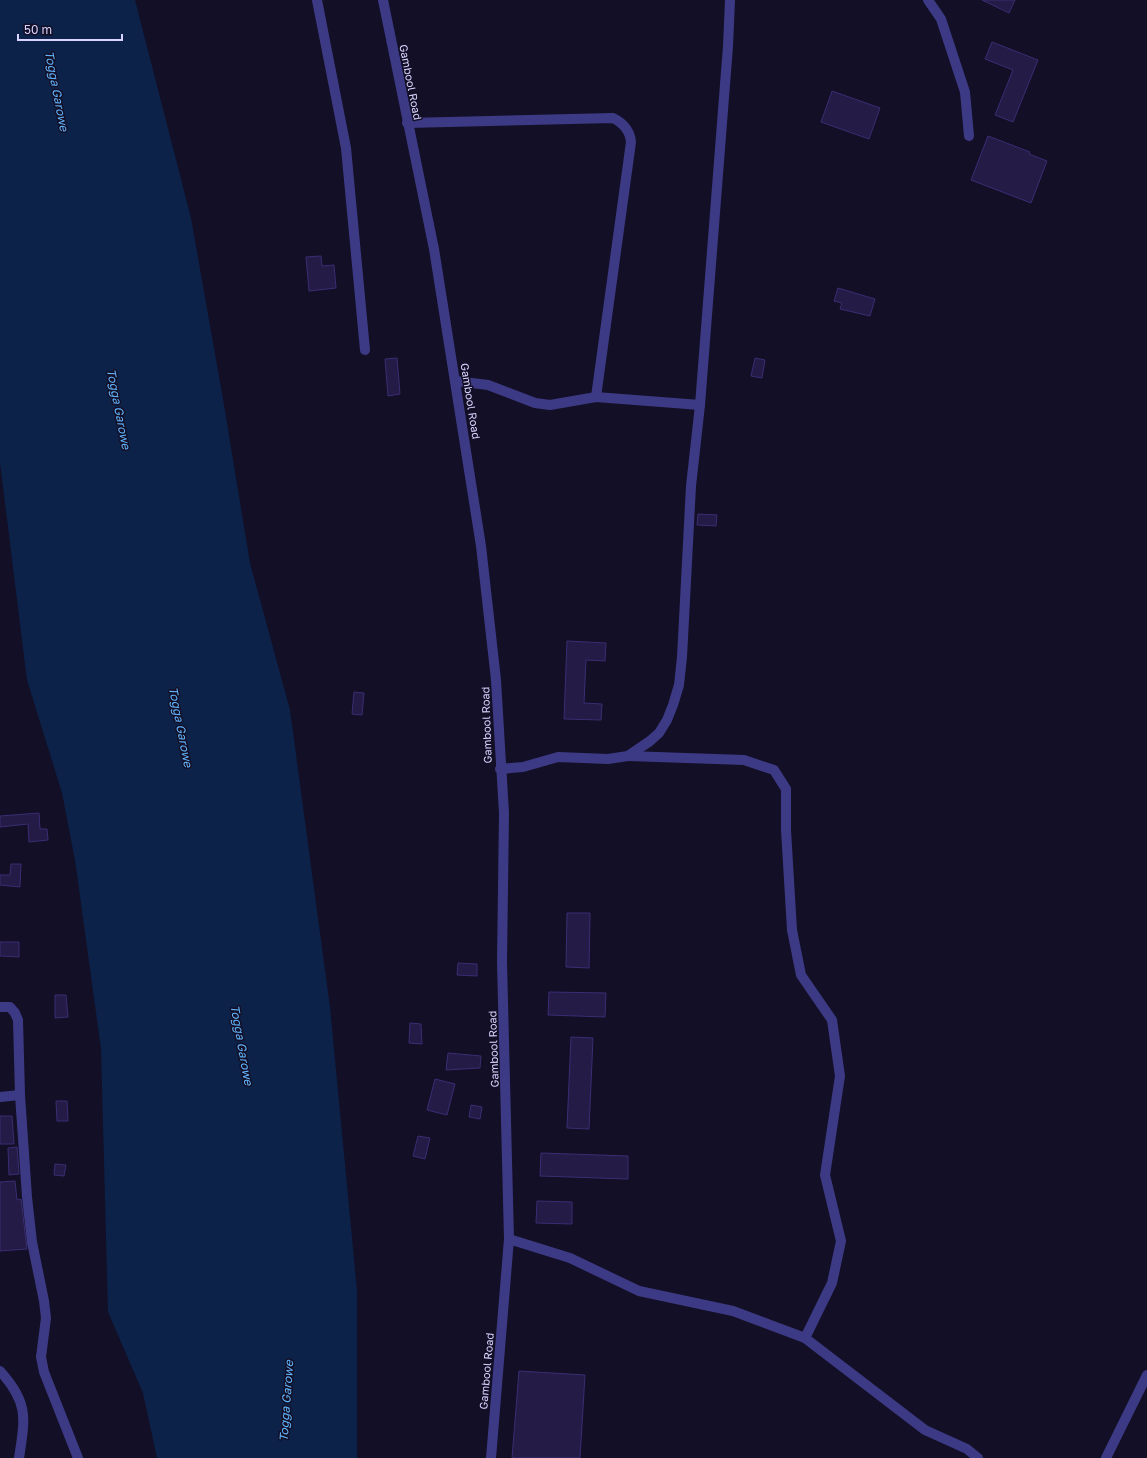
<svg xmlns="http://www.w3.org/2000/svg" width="1147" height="1458" viewBox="0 0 1147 1458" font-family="'Golos Text',sans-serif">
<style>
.water{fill:#0c2248}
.building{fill:#241b47;stroke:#3b2d73}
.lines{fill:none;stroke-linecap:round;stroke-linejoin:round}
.minor{stroke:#3d3a85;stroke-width:10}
.labels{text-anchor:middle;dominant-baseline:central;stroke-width:3;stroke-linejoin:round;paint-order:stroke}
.street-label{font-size:11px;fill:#d9d4ff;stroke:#130f26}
.water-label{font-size:12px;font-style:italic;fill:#62b6ff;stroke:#130f26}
</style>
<rect width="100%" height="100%" fill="#130f26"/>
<polygon class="water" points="0,0 135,0 191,218 223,399 250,563 290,710 330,1007 357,1290 357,1458 157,1458 143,1393 108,1312 101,1049 75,860 62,793 27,680 0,463"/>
<g class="building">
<polygon points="982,0 1015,0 1009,13"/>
<polygon points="992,42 1038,60 1013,122 995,115 1013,70 985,59"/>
<polygon points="832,91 880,108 869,139 821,122"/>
<polygon points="988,136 1030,152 1029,154 1047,161 1031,203 971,180"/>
<polygon points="321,256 322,266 334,265 336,288 309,291 306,257"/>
<polygon points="838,288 875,299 870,316 840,309 842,303 834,301"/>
<polygon points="397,358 400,394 388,396 385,359"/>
<polygon points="755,358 765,360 762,378 751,376"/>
<polygon points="698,514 717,515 716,526 697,525"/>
<polygon points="567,641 606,643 605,661 586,660 584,703 602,704 601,720 564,719"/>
<polygon points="354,692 364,693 362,715 352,714"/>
<polygon points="39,813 40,829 47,829 48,840 29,842 28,824 0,827 0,816"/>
<polygon points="11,864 21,864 20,887 0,885 0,875 10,875"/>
<polygon points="567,913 590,913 589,968 566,967"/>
<polygon points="0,942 19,942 19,957 0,956"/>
<polygon points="458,963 477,964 477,976 457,975"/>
<polygon points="549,992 606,993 605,1017 548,1015"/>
<polygon points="55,995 66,995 68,1017 55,1018"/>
<polygon points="410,1023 421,1024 422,1044 409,1043"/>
<polygon points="571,1037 593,1038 589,1129 567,1128"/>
<polygon points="448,1053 481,1056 480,1068 446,1070"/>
<polygon points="435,1079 455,1084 447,1115 427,1110"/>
<polygon points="56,1101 67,1101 68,1121 57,1121"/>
<polygon points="471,1105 482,1107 480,1119 469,1117"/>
<polygon points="0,1116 12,1116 14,1144 0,1144"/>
<polygon points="418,1136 430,1138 425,1159 413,1156"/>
<polygon points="17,1147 19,1174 9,1175 8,1148"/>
<polygon points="541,1153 628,1156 628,1179 540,1176"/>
<polygon points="55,1164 66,1165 64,1176 54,1175"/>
<polygon points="15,1181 17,1200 21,1199 27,1249 0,1251 0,1182"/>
<polygon points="537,1201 572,1202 572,1224 536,1223"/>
<polygon points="519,1371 585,1375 580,1458 512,1458"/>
</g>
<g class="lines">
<g class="minor">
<polyline points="317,0 346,148 365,350"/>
<polyline points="383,0 434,249 481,546 496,680 504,813 502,962 509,1239 491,1458"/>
<polyline points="928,0 941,19 965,92 969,136"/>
<path d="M407 123 613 118C623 123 630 130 631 142L596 397"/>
<polyline points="455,381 488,385 535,403 550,405 596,397 700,405"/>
<polyline points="628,756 744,760 774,770 786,789 786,830 792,930 801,975 832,1020 840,1076 825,1175 841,1241 832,1283 805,1338"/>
<polyline points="500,769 523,767 558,757 608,759 628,756 650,741 659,733 667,720 673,705 679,685 682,657 691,486 700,405 728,46 730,0"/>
<polyline points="0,1007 10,1007 15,1013 18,1020 20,1095 27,1197 32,1242 44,1301 46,1318 41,1357 44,1372 78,1458"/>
<polyline points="0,1097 20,1095"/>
<polyline points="509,1239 570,1258 639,1291 733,1311 805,1338 925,1430 967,1449 978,1458"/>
<path d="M0 1371C29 1403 25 1418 19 1458"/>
<polyline points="1106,1458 1147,1375"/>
</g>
</g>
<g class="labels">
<g class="street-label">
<text transform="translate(411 82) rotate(79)">Gambool Road</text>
<text transform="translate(471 401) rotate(81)">Gambool Road</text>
<text transform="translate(486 725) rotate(-92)">Gambool Road</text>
<text transform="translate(493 1049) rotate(-92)">Gambool Road</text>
<text transform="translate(486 1371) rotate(-85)">Gambool Road</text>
</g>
<g class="water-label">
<text transform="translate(57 91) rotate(79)">Togga Garowe</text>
<text transform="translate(119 409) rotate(79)">Togga Garowe</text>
<text transform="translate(181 727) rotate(79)">Togga Garowe</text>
<text transform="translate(242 1045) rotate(80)">Togga Garowe</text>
<text transform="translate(286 1401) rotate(-86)">Togga Garowe</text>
</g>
</g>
<path d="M18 34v6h104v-6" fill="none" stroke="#d9d4ff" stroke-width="2"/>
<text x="24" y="34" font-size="12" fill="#d9d4ff" stroke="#130f26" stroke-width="3" paint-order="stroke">50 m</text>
</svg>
